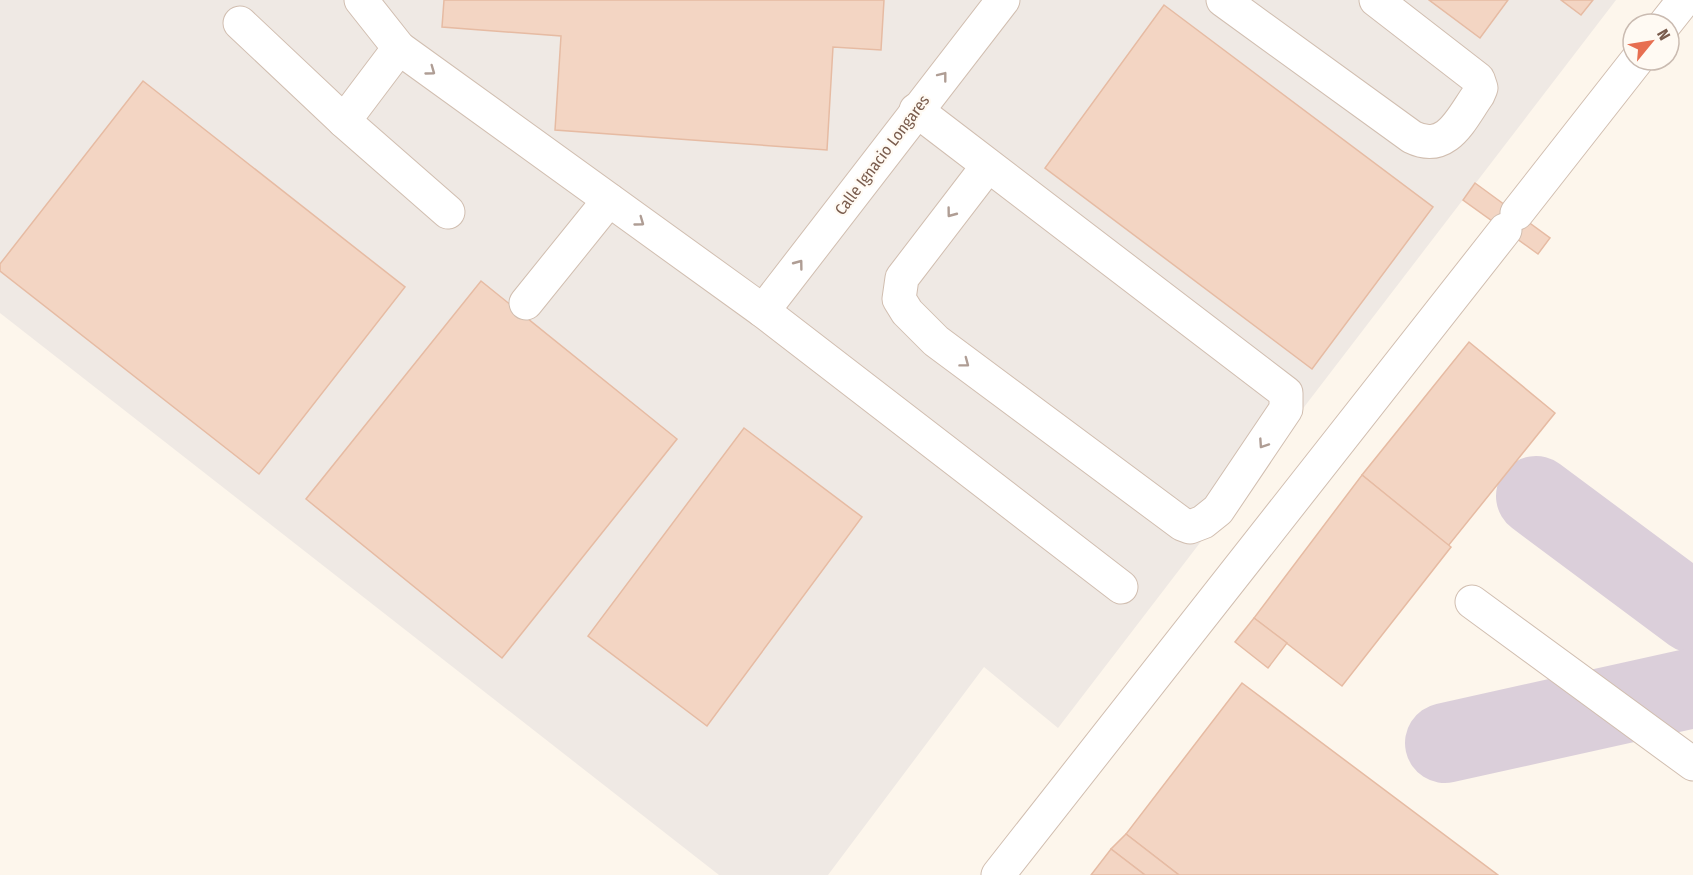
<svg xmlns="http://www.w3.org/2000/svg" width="1693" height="875" viewBox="0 0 1693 875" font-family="'Fira Sans Condensed',sans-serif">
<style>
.industrial{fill:#efe9e4}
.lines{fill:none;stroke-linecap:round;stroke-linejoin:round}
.taxiway{stroke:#dbcfda;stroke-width:80}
.building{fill:#f3d5c3;stroke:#e6bba3;stroke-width:1.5}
.minor-casing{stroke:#d1beb0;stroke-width:35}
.minor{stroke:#fff;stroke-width:33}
.oneway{stroke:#af9d94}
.labels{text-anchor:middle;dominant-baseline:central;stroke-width:4.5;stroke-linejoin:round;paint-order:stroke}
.street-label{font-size:16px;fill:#7a5c4d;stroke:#fffaf3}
</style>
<rect width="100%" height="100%" fill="#fdf6ec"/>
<polygon class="industrial" points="0,0 1616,0 1058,728 984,667 828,875 719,875 0,313"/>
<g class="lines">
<g class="taxiway">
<polyline points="1536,496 1693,613"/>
<polyline points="1445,743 1693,688"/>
</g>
</g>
<g class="building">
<polygon points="444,0 884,0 881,50 833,47 827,150 555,130 561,36 442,27"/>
<polygon points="1429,0 1508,0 1480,38"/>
<polygon points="1561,0 1593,0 1581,15"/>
<polygon points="1164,5 1433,207 1312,369 1045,168"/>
<polygon points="143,81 405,287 259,474 0,271 0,264"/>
<polygon points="1475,183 1550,238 1538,254 1463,200"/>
<polygon points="481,281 677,439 502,658 306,499"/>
<polygon points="1469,342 1555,413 1448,546 1362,475"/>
<polygon points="744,428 862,517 707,726 588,636"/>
<polygon points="1362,475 1451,547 1342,686 1254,618"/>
<polygon points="1254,618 1287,643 1268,668 1235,642"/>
<polygon points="1242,683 1498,875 1179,875 1126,834"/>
<polygon points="1126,834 1179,875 1145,875 1111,849"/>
<polygon points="1111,849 1145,875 1091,875"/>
</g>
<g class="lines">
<g class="minor-casing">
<g id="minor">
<polyline points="361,0 399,48 763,311 1121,587"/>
<path d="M1223 0 1412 137C1447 154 1461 119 1478 95L1481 88 1478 79 1376 0"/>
<polyline points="240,23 344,121 399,48"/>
<polyline points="1665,24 1684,0"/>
<polyline points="916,110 1286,393 1286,409 1218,510 1203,522 1190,527 1182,524 936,341 907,312 899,299 902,278 987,167"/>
<polyline points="344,121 448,212"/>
<polyline points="1517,213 1637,60"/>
<polyline points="526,303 609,200"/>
<polyline points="763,311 1003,0"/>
<polyline points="1472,602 1693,764"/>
<polyline points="998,875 1505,230"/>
</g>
</g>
<use href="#minor" class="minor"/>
</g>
<defs><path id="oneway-chevron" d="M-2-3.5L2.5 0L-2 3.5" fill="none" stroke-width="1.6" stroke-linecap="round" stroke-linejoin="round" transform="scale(1.5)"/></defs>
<g class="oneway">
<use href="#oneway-chevron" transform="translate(431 71) rotate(36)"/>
<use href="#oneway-chevron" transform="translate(943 76) rotate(-52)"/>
<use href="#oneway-chevron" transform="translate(951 213) rotate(127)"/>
<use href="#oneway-chevron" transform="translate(640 222) rotate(36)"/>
<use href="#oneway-chevron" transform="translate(799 264) rotate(-53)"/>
<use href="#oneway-chevron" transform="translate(965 363) rotate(37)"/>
<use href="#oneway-chevron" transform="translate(1263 444) rotate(124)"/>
</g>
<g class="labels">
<g class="street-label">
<text transform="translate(882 155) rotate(-53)">Calle Ignacio Longares</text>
</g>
</g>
<g transform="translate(1651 42) rotate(60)"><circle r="28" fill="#fffaf3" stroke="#cabbb1" stroke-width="1.5"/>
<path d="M0-4.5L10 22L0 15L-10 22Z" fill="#e76f51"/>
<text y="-9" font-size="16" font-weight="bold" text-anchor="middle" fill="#7a5c4d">N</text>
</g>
</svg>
